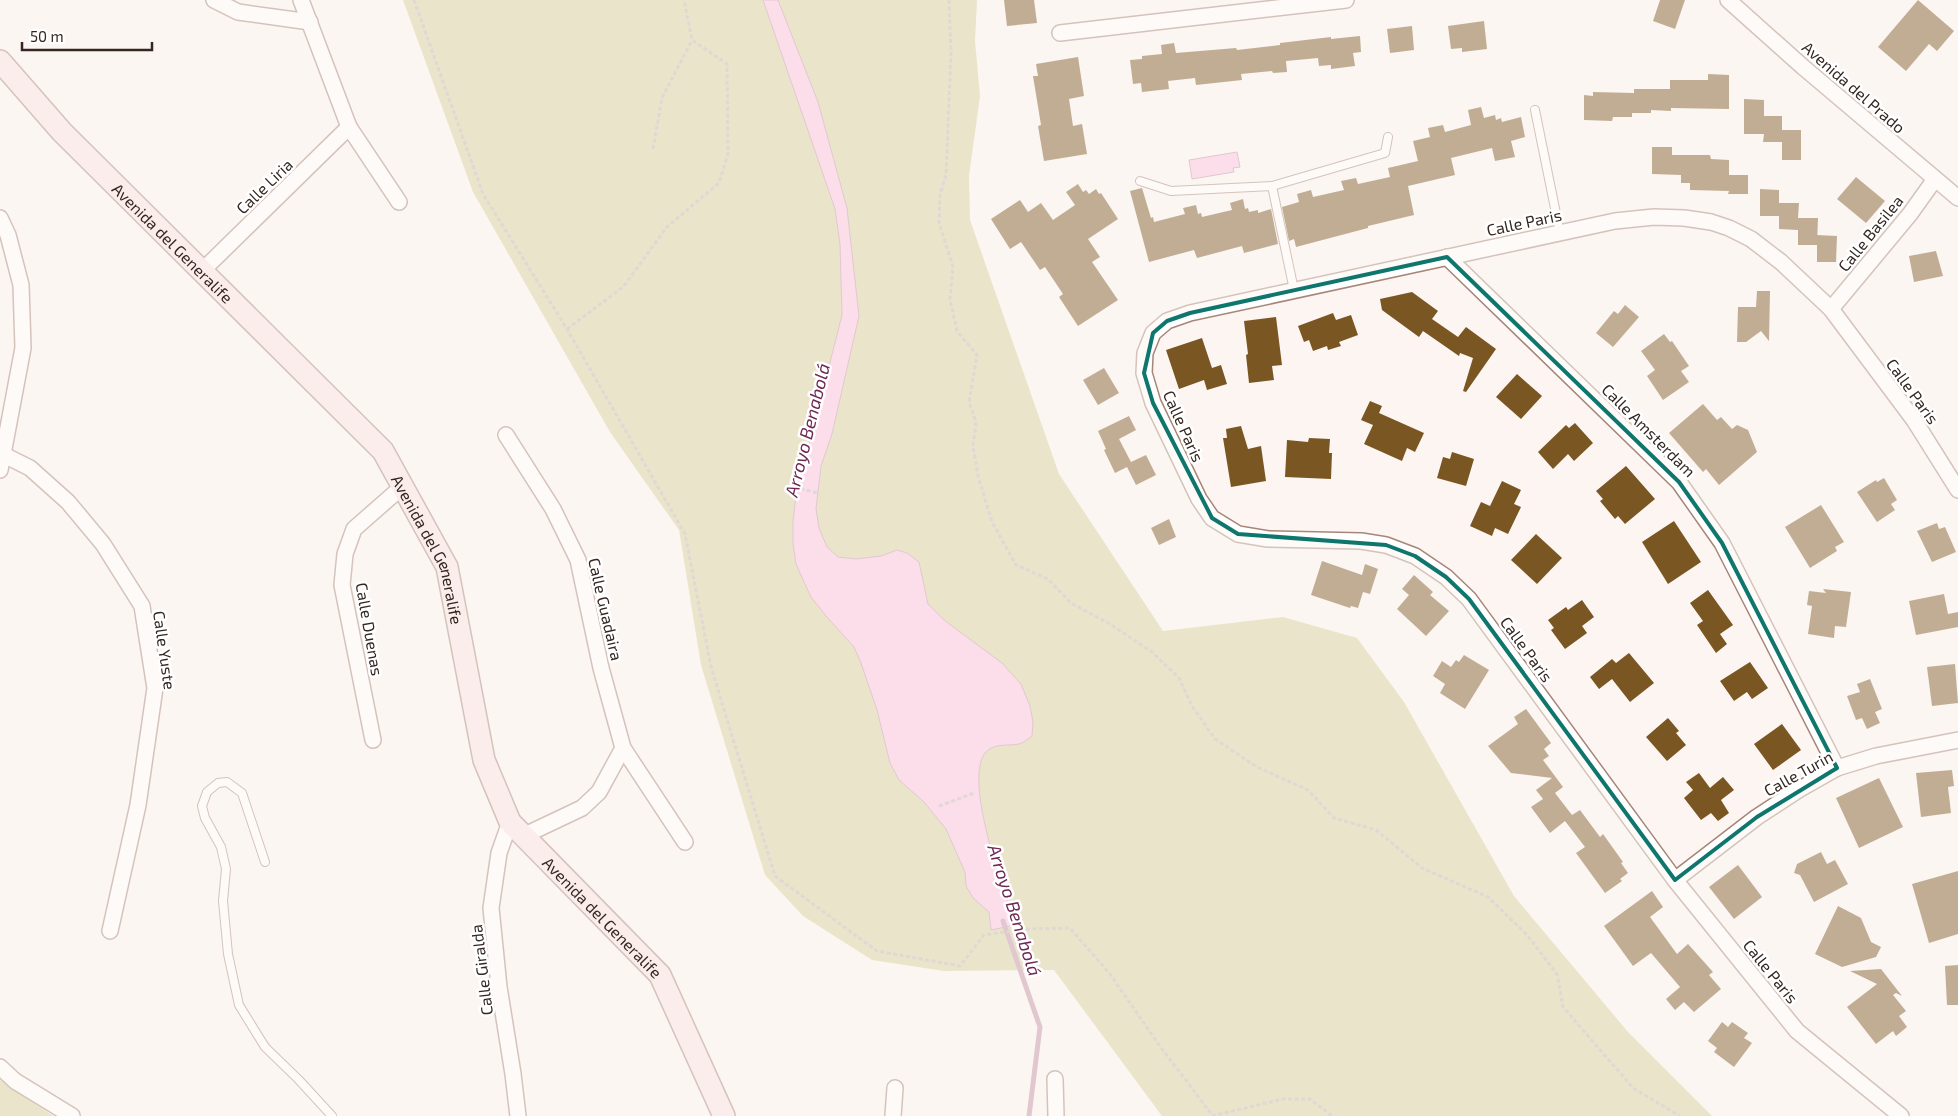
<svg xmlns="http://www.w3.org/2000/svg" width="1958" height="1116" viewBox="0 0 1958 1116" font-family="'Exo 2',sans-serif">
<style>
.green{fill:#d4d099}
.water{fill:#fdbee0;stroke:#c191a7}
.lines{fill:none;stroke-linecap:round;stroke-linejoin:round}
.stream{stroke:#c191a7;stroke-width:5}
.building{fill:#7a5622}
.lane-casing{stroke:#a68678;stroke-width:10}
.street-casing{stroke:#a68678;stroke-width:18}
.secondary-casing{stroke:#a68678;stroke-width:24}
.path{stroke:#bdb4b0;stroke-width:3;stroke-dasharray:4 2.5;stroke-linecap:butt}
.lane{stroke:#fff;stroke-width:8}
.street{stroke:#fff;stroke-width:15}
.secondary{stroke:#fae2e4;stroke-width:21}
.marked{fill:none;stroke:#0f766e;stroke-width:4;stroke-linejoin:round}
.labels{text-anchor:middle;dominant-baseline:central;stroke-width:5;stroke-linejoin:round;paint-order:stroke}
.street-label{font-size:16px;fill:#342721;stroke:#fff}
.water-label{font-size:18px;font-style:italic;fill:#6e2853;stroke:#fff}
</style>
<rect width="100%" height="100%" fill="#fcf5f2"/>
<g class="green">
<polygon points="403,0 977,0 975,41 980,96 969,176 970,220 1059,474 1163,631 1283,617 1357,638 1404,702 1514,896 1628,1032 1712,1116 1162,1116 1054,970 944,971 872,960 803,916 765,875 701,665 679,530 610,432 473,192"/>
<polygon points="0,1080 53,1116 0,1116"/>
</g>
<g class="water">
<path d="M763 0H778L818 102 847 208 859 316 832 434 821 466 816 509 819 528 827 547 838 557 856 559 881 556 897 550 907 553 919 562 928 604 944 620 1002 663 1021 684 1030 706 1033 722 1032 736C1028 739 1023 743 1019 744 1009 746 994 743 986 752 962 779 1005 892 1015 925L991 930 989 912 973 898 966 886 965 872 946 829 924 802 899 780 890 763 877 710 861 663 854 647 826 616 811 597 804 582 796 564 793 544V521L796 496 842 315 840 244 835 209Z"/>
<polygon points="1237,152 1240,167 1233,168 1234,172 1192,179 1189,160"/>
</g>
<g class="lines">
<polyline class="stream" points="1003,921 1040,1027 1029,1116"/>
</g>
<g class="building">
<polygon points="1004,0 1034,0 1037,23 1007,26"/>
<polygon points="1660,0 1685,0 1675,29 1653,21"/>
<polygon points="1918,0 1954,31 1937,51 1929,44 1906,71 1878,47"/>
<polygon points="1484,21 1487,49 1462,52 1462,48 1451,49 1448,26"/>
<polygon points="1412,26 1414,50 1390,53 1387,29"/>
<polygon points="1360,36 1361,52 1353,53 1355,66 1331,69 1331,65 1319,66 1318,58 1286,61 1287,72 1273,73 1272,71 1241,74 1242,80 1196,85 1195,78 1168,81 1169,89 1142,92 1141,83 1133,84 1130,60 1142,59 1142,56 1162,54 1161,45 1174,43 1176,53 1236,48 1237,50 1280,45 1280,43 1331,37 1331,39"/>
<polygon points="1078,57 1084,96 1069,99 1073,126 1082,124 1087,154 1044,161 1038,126 1041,125 1033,76 1038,76 1036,64"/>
<polygon points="1708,74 1729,75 1729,109 1671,108 1671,111 1651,110 1651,113 1632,113 1632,117 1613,117 1612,121 1584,120 1584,95 1593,96 1593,92 1634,93 1634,89 1670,89 1670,80 1708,80"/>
<polygon points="1744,99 1764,100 1764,116 1782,116 1782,130 1801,130 1801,160 1782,160 1782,142 1763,142 1764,134 1744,134"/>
<polygon points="1481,107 1484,118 1495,115 1496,120 1501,118 1502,122 1521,117 1525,137 1511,141 1515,157 1495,161 1492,148 1451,158 1455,175 1408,186 1414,215 1368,226 1368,228 1296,247 1294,239 1289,241 1282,207 1299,202 1297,194 1311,190 1313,197 1344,190 1341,181 1356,178 1358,184 1390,177 1388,168 1418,161 1413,141 1430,137 1428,128 1443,125 1445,132 1471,125 1468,110"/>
<polygon points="1652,147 1672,147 1672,155 1710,155 1711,159 1729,160 1729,175 1748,175 1748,194 1728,194 1729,191 1690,190 1690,183 1681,183 1681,175 1652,174"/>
<polygon points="1856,177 1885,201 1866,223 1837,199"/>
<polygon points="1078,184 1083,192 1086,190 1089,194 1096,189 1099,194 1101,193 1118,219 1088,239 1100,257 1092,262 1118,300 1078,326 1059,297 1063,294 1045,267 1040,270 1021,242 1010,249 991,219 1020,200 1028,212 1041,203 1053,220 1075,205 1066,192"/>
<polygon points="1142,188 1151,218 1153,217 1154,222 1185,214 1183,208 1196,205 1198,214 1201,213 1202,217 1232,210 1230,203 1243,199 1245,209 1248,208 1249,212 1258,210 1258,213 1271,209 1278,244 1244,253 1242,246 1197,258 1194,250 1149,262 1130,191"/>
<polygon points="1760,189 1779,190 1779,203 1799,203 1798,218 1818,218 1817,245 1798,245 1798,230 1779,229 1779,216 1760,216"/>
<polygon points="1817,235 1837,236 1836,262 1817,262"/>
<polygon points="1936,251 1943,276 1914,282 1909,256"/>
<polygon points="1757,291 1770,291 1769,341 1761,331 1746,342 1737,342 1738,307 1756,307"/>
<polygon points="1412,292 1438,311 1432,319 1458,337 1466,327 1496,349 1466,392 1463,391 1473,358 1460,353 1459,356 1423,331 1419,337 1382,310 1380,299"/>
<polygon points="1625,305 1639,317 1613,347 1596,333 1614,311 1618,314"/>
<polygon points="1333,313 1336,320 1351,315 1358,335 1339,342 1341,346 1328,350 1327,346 1313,351 1309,340 1304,342 1298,326"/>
<polygon points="1276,317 1282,365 1272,366 1274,380 1249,383 1246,355 1248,354 1244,321"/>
<polygon points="1664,334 1670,342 1672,341 1689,366 1681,371 1689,382 1663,400 1647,376 1655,370 1641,351"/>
<polygon points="1202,338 1212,368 1221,365 1227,384 1207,390 1204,380 1179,389 1166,350"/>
<polygon points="1104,368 1119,393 1098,405 1083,380"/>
<polygon points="1517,374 1542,396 1521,419 1496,397"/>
<polygon points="1370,401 1382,406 1379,413 1424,433 1415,452 1407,448 1402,461 1364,444 1373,425 1361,420"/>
<polygon points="1703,404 1717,420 1721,417 1732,429 1737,425 1748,430 1757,452 1719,485 1706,469 1703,472 1669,433"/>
<polygon points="1129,416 1136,430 1119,439 1131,462 1146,455 1156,475 1136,485 1127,467 1115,473 1104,450 1106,449 1098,431"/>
<polygon points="1575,423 1593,443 1574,461 1568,454 1553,469 1538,452 1566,425 1569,428"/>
<polygon points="1241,426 1248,449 1261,446 1266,481 1231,487 1223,438 1227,438 1226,429"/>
<polygon points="1309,438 1330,439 1329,453 1332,453 1331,479 1285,477 1287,440 1308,442"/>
<polygon points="1452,452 1474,459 1466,486 1437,478 1443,457 1450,459"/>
<polygon points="1626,466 1655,499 1625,524 1618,516 1615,519 1600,501 1603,499 1596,491"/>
<polygon points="1884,478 1897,500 1891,504 1895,510 1877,522 1857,492 1876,480 1877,482"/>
<polygon points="1502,481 1521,490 1514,504 1521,507 1508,534 1495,528 1492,536 1470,526 1481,502 1490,506"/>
<polygon points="1821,505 1844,542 1835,547 1837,551 1810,568 1785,527"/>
<polygon points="1169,519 1176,537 1159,545 1151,528"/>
<polygon points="1674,521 1701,562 1668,584 1642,542"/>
<polygon points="1937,523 1939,529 1945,527 1956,552 1932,562 1917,531"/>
<polygon points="1536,534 1562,558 1537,584 1511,560"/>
<polygon points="1322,561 1362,575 1365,564 1378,569 1370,594 1363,592 1358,608 1351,606 1350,608 1311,595"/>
<polygon points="1414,575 1433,592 1430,595 1449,611 1426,636 1397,609 1409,595 1402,589"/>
<polygon points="1823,589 1851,592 1846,627 1835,626 1834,638 1808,634 1812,606 1807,605 1809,591 1826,593"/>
<polygon points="1708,590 1733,625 1720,634 1727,644 1716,653 1697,625 1703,621 1690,603"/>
<polygon points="1944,594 1948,614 1958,612 1958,627 1916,635 1909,601"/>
<polygon points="1582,600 1594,617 1582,626 1587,633 1565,649 1551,630 1554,628 1548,620 1566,607 1568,610"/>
<polygon points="1629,653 1654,683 1630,702 1612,679 1599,689 1590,677 1612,659 1616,663"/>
<polygon points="1464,655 1489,670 1465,709 1440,693 1445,684 1433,676 1442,661 1451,667 1456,660 1459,662"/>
<polygon points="1750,662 1768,688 1752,699 1747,692 1734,701 1720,681"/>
<polygon points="1955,664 1958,703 1932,706 1927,667"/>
<polygon points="1870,679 1882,709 1875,712 1880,723 1867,729 1862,718 1856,720 1847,696 1860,692 1857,684"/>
<polygon points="1526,709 1551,743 1544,749 1549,756 1543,760 1563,787 1555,793 1572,815 1580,810 1600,837 1603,834 1623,862 1621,863 1628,873 1620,879 1622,881 1605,893 1576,853 1585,847 1565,821 1550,833 1531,807 1543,799 1536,790 1552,778 1511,773 1488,746 1518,724 1514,717"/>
<polygon points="1668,718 1679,731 1676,733 1686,745 1667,761 1646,737"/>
<polygon points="1782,724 1801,750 1773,770 1754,744"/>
<polygon points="1952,770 1954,786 1948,787 1951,813 1921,817 1916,773"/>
<polygon points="1699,773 1710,788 1723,777 1734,790 1721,800 1729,813 1718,821 1711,813 1701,820 1684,798 1693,790 1686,782"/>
<polygon points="1879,778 1903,827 1859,848 1836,798"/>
<polygon points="1821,852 1827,864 1835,860 1848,884 1814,902 1800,875 1794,873 1797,864"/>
<polygon points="1738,865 1762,897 1734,919 1709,887"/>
<polygon points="1958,871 1958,934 1929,943 1912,884"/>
<polygon points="1652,891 1663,907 1650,917 1677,954 1688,944 1713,972 1709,975 1721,989 1694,1012 1684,1002 1675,1010 1666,999 1680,987 1651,953 1633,966 1604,926"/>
<polygon points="1838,906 1861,918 1871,942 1881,947 1876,957 1842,967 1815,954"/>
<polygon points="1958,965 1958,1005 1947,1005 1945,966"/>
<polygon points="1881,969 1902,996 1896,993 1893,995 1906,1011 1899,1016 1907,1027 1896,1036 1893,1031 1876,1044 1847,1007 1877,984 1850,971"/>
<polygon points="1722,1022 1728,1027 1732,1022 1748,1033 1744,1038 1752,1043 1734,1067 1714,1052 1717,1048 1708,1041"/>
</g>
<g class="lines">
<g class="lane-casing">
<g id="lane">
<polyline points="1535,110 1560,233"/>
<polyline points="1140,181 1171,191 1272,186 1385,153 1388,137"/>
<polyline points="1272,186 1294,290"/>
<polyline points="265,862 242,793 227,782 218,783 207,792 202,806 205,818 221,847 226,869 223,901 228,954 239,1005 265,1047 299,1080 332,1116"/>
</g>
</g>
<g class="street-casing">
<g id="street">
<polyline points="214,0 238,12 310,22"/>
<polyline points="301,0 349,127 399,202"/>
<polyline points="1728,0 1803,67 1958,198"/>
<polyline points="1060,33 1346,0"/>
<polyline points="0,218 8,235 21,285 23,348 0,470"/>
<polyline points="1447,257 1679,482 1722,543 1837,768"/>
<polyline points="203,270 349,127"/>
<polyline points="1831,309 1910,214 1935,179"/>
<polyline points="506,435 553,509 578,560 601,668 623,748 685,842"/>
<polyline points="4,455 30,468 68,502 103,544 142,606 155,688 138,805 110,931"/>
<polyline points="373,740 342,585 345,554 354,529 403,486"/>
<polyline points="510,822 499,853 491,908 499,987 513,1074 518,1116"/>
<polyline points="523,836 582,808 599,792 623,748"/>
<polyline points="1675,880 1757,817 1800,789 1837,768 1876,756 1958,740"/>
<polyline points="0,1067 15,1081 72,1116"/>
<polyline points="1055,1079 1056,1116"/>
<polyline points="893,1116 895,1088"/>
<polyline points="1901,1116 1797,1031 1675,880 1469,599 1446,577 1415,556 1386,545 1361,541 1268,539 1238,534 1212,518 1199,499 1153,403 1144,373 1145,353 1153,333 1167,321 1190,313 1615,221 1654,217 1684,218 1711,222 1729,228 1751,239 1781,262 1831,309 1914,420 1958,490"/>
</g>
</g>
<g class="secondary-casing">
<g id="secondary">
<path id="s1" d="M0 61 62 132 383 451 447 567 484 760 510 822 660 975 724 1116"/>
</g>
</g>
<g class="path">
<polyline points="414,0 483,194 567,329 685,534 711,667 775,876 877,951 960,966 984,935 1026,929 1070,928 1110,974 1159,1045 1213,1116"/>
<polyline points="949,0 951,53 946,175 940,195 939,223 953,267 950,299 957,331 977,355 969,402 976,422 973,446 978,476 992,522 1016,565 1048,579 1071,603 1110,624 1152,652 1179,678 1192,706 1215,739 1257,767 1308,790 1334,818 1376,830 1422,868 1488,897 1527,935 1557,974 1563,1007 1633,1088 1680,1116"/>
<polyline points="653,149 662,98 692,40"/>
<polyline points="567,329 623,287 667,227 719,183 728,154 727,64 692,40 684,0"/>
<polyline points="794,487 818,493"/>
<polyline points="939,806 974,793"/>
<polyline points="1212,1116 1283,1099 1310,1099 1332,1116"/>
</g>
<use href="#lane" class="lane"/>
<use href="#street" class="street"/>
<use href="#secondary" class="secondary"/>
</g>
<path d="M0 0H1958V1116H0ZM1447 257 1679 482 1722 543 1837 768 1757 817 1675 880 1469 599 1446 577 1415 556 1386 545 1238 534 1212 518 1153 403 1144 373 1153 333 1167 321 1190 313Z" fill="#fcf5f2" fill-opacity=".55" fill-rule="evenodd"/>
<path class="marked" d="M1447 257 1679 482 1722 543 1837 768 1757 817 1675 880 1469 599 1446 577 1415 556 1386 545 1238 534 1212 518 1153 403 1144 373 1153 333 1167 321 1190 313Z"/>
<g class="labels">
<g class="street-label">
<text transform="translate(1854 87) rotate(41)">Avenida del Prado</text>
<text transform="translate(264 186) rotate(-44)">Calle Liria</text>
<text transform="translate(1524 222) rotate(-12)">Calle Paris</text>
<text transform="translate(1870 233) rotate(-51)">Calle Basilea</text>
<text stroke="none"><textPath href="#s1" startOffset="251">Avenida del Generalife</textPath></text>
<text transform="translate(1913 391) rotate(54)">Calle Paris</text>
<text transform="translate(1184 426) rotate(66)">Calle Paris</text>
<text transform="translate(1649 430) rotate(45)">Calle Amsterdam</text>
<text stroke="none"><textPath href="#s1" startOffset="656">Avenida del Generalife</textPath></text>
<text transform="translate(606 609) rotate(77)">Calle Guadaira</text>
<text transform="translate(370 629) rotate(80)">Calle Duenas</text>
<text transform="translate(1527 649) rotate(54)">Calle Paris</text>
<text transform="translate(165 650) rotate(82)">Calle Yuste</text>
<text transform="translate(1798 773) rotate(-29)">Calle Turin</text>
<text stroke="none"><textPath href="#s1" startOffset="1076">Avenida del Generalife</textPath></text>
<text transform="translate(481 970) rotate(-97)">Calle Giralda</text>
<text transform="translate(1771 971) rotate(51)">Calle Paris</text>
</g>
<g class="water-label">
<text transform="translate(807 430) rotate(-76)">Arroyo Benabolá</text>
<text transform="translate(1015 910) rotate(72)">Arroyo Benabolá</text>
</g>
</g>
<path d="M22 42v8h130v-8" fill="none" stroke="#342721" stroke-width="2.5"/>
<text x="30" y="42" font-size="15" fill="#342721" stroke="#ffffff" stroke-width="4" paint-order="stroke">50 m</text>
</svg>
